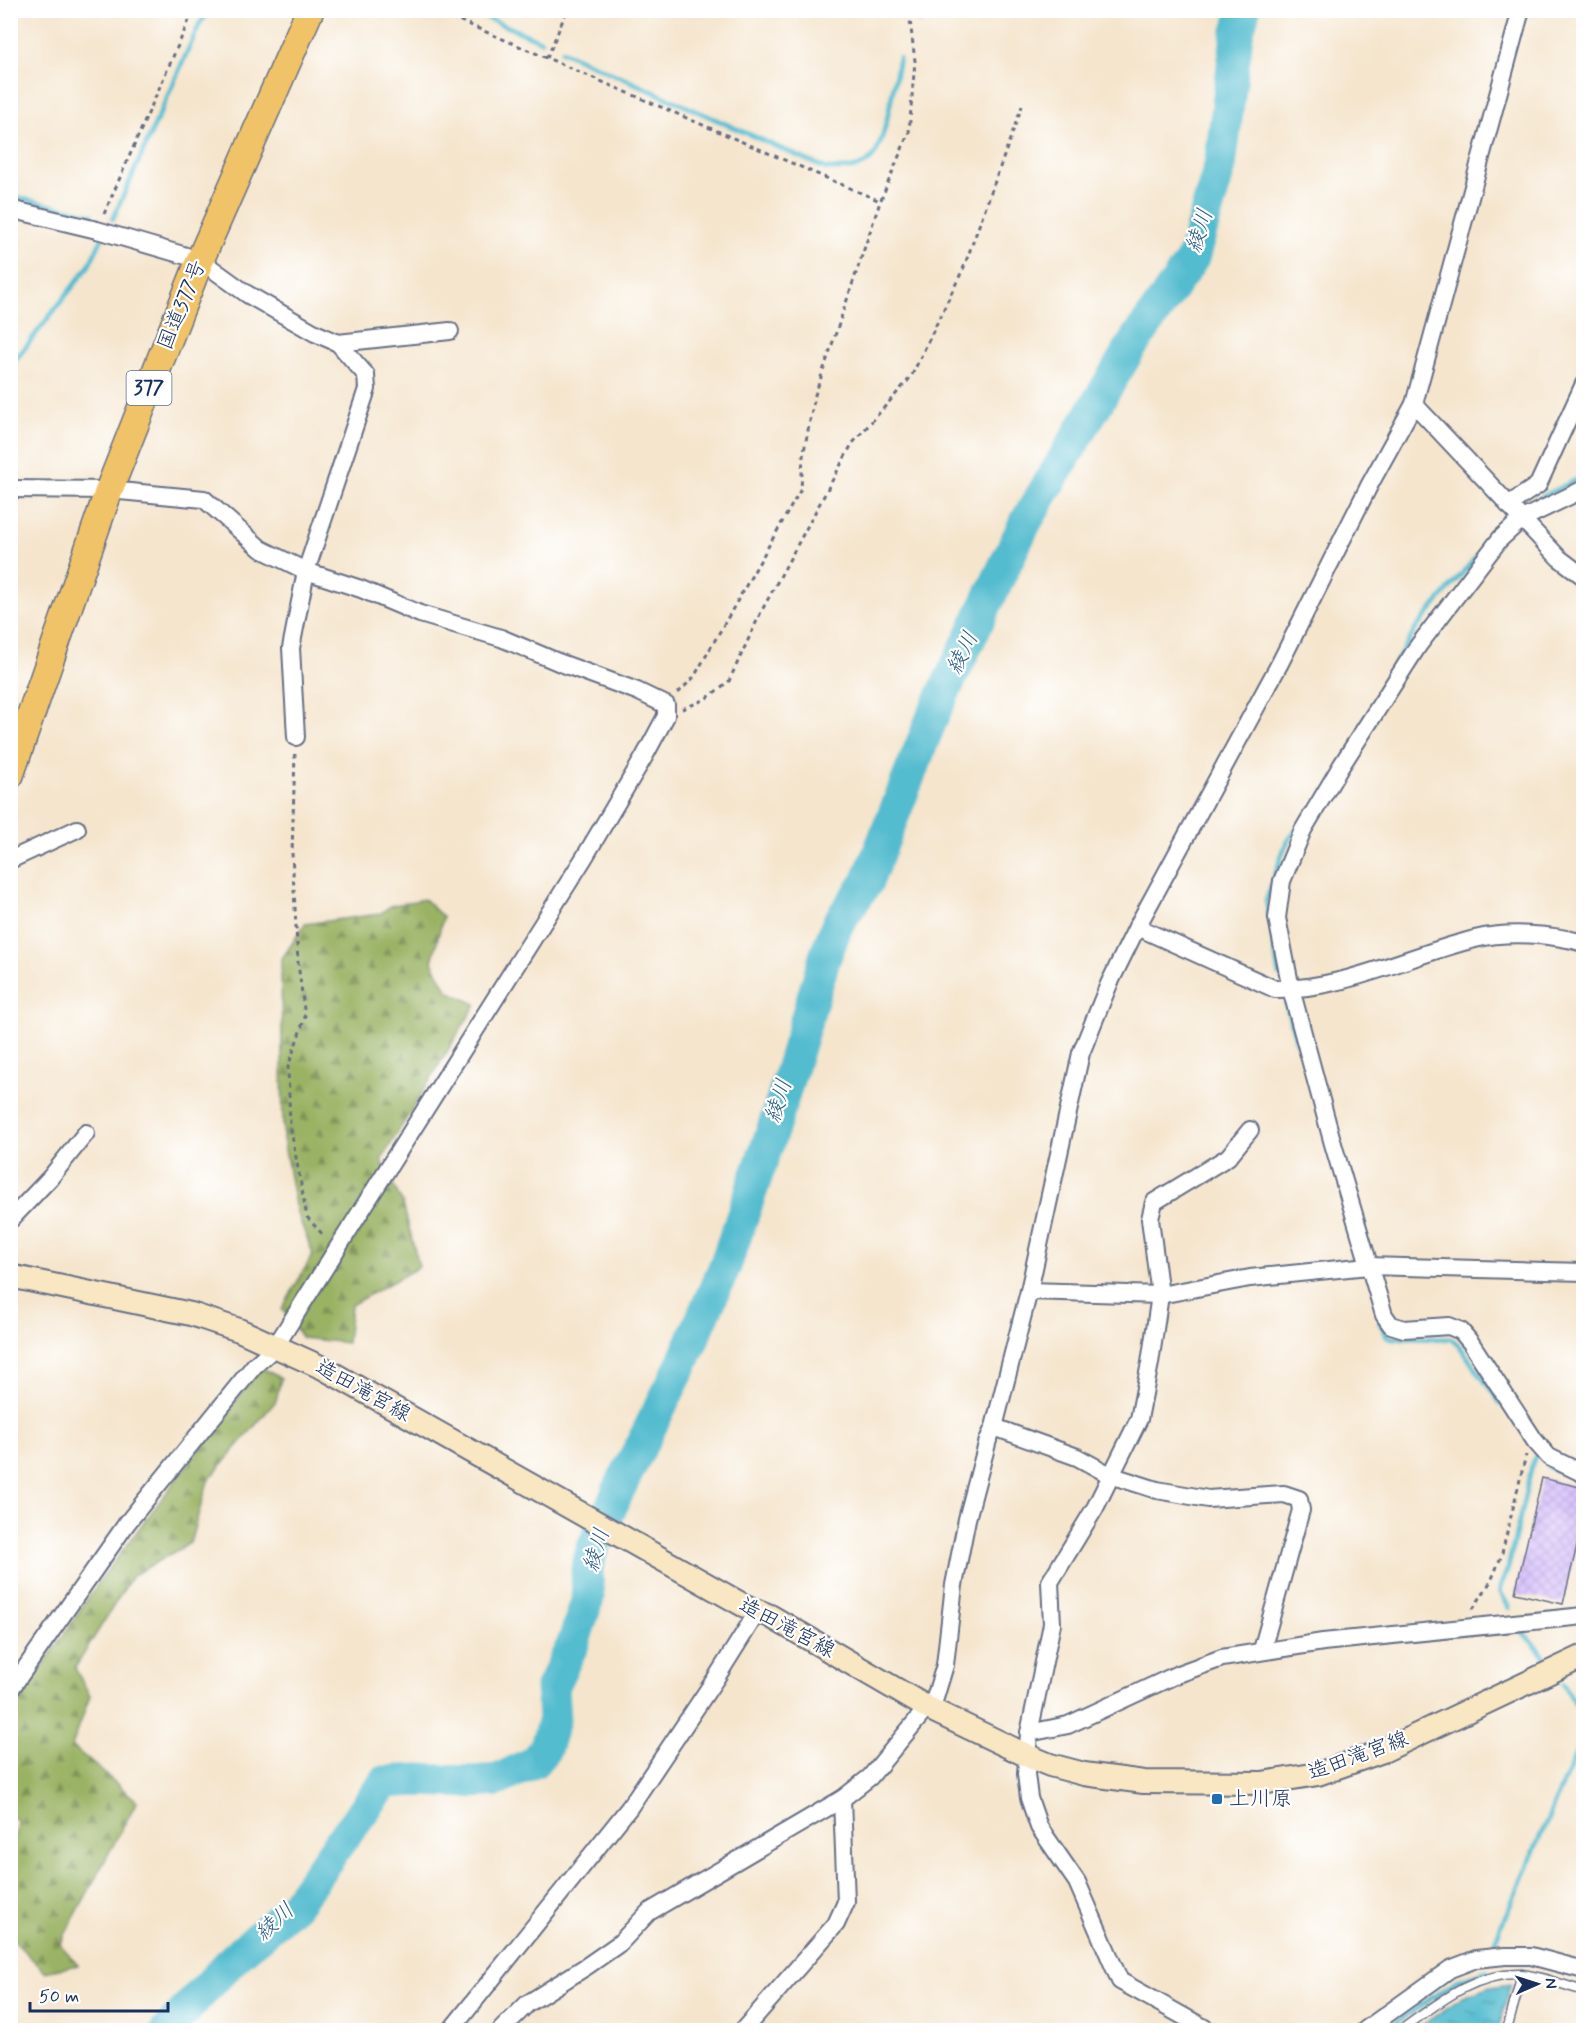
<svg xmlns="http://www.w3.org/2000/svg" width="1594" height="2041" viewBox="0 0 1594 2041" font-family="Mynerve,'Klee One',sans-serif">
<style>
.forest{fill:url(#forest-firs);stroke:#5a7061;stroke-width:1.5}
.water{fill:url(#water-ripples);stroke:#367696;stroke-width:1.5}
.lines{fill:none;stroke-linecap:round;stroke-linejoin:round}
.stream{stroke:#52bccf;stroke-width:5}
.river{stroke:#52bccf;stroke-width:33}
.building{fill:url(#building-cross-hatch)}
.service-casing{stroke:#676f85;stroke-width:11}
.minor-casing{stroke:#676f85;stroke-width:20}
.secondary-casing{stroke:#676f85;stroke-width:26}
.trunk-casing{stroke:#676f85;stroke-width:30}
.path{stroke:#676f85;stroke-width:3;stroke-dasharray:4.5 4.5;stroke-linecap:butt}
.service{stroke:#fff;stroke-width:8}
.minor{stroke:#fff;stroke-width:16}
.secondary{stroke:#f9e7c3;stroke-width:22}
.trunk{stroke:#f1c369;stroke-width:27}
.poi-dot{fill:#1f6fb2;stroke:#fff;stroke-width:2}
.labels{text-anchor:middle;dominant-baseline:central;stroke-width:4.5;stroke-linejoin:round;paint-order:stroke}
.shield{fill:#fff;stroke:#5f6d8e;stroke-width:1.5}
.shield-label{font-size:20px;font-weight:bold;fill:#1b2f5e}
.street-label{font-size:21px;fill:#1b2f5e;stroke:#fff}
.poi-label{font-size:21px;fill:#1b2f5e;stroke:#fff;text-anchor:start}
.water-label{font-size:22px;font-style:italic;fill:#2e6086;stroke:#fff}
</style>
<defs>
<pattern id="forest-firs" width="22" height="20" patternUnits="userSpaceOnUse" patternTransform="scale(1.5)"><rect width="22" height="20" fill="#9ab264"/><path d="M5 1l3.5 6h-7zM16 11l3.5 6h-7z" fill="#7d9156"/></pattern>
<pattern id="water-ripples" width="26" height="14" patternUnits="userSpaceOnUse" patternTransform="scale(1.5)"><rect width="26" height="14" fill="#52bccf"/><path d="M2 4q2-2 4 0t4 0M15 11q2-2 4 0t4 0" fill="none" stroke="#4399ab"/></pattern>
<pattern id="building-cross-hatch" width="8" height="8" patternUnits="userSpaceOnUse" patternTransform="scale(1.5)"><rect width="8" height="8" fill="#cdb0fc"/><path d="M0 0l8 8M0 8l8-8" fill="none" stroke="#a690cf"/></pattern>
</defs>
<rect width="100%" height="100%" fill="#fff"/>
<filter id="ink" filterUnits="userSpaceOnUse"><feTurbulence type="fractalNoise" baseFrequency=".0167" numOctaves="2"/><feDisplacementMap in="SourceGraphic" scale="12" xChannelSelector="R" yChannelSelector="G"/><feConvolveMatrix kernelMatrix="1 2 1 2 8 2 1 2 1" color-interpolation-filters="sRGB"/></filter>
<filter id="wash" filterUnits="userSpaceOnUse"><feTurbulence type="fractalNoise" baseFrequency=".008" numOctaves="4" result="noise"/><feDisplacementMap in="SourceGraphic" scale="24" xChannelSelector="R" yChannelSelector="G"/><feGaussianBlur stdDeviation="1.35" result="paint"/><feColorMatrix in="noise" values="0 0 0 0 0 0 0 0 0 0 0 0 0 0 0 0 0 1.4 0 .05"/><feComposite in="paint" operator="in"/></filter>
<g filter="url(#wash)">
<rect width="100%" height="100%" fill="#f5e5cd"/>
<g class="forest">
<polygon points="424,899 443,917 432,962 448,991 476,1004 381,1160 403,1204 419,1267 351,1305 347,1343 302,1338 282,1309 313,1254 296,1210 283,1139 281,960 305,924 380,914 390,906"/>
<polygon points="261,1368 281,1378 276,1401 208,1481 190,1543 132,1576 75,1668 90,1696 72,1746 137,1801 60,1944 78,1965 45,1972 11,1938 11,1839 16,1836 18,1821 11,1817 10,1726 18,1702 103,1576"/>
</g>
<polygon class="water" points="1511,1984 1498,2030 1415,2030 1463,1997 1490,1987"/>
<g class="lines">
<g class="stream">
<polyline points="468,10 541,41"/>
<polyline points="920,21 924,10"/>
<path d="M562 51 827 169C842 169 861 170 872 158 886 142 894 81 899 58"/>
<polyline points="10,196 92,215"/>
<polyline points="113,219 200,23 210,10"/>
<polyline points="10,367 88,267 102,239"/>
<polyline points="1524,506 1584,476"/>
<polyline points="1498,531 1507,520"/>
<polyline points="1380,690 1417,627 1476,557"/>
<polyline points="1270,923 1266,901 1285,846 1296,829"/>
<polyline points="1272,933 1279,975"/>
<polyline points="1286,1004 1297,1043"/>
<polyline points="1353,1240 1358,1257"/>
<polyline points="1380,1323 1387,1336 1392,1338 1451,1339 1461,1348 1501,1404"/>
<polyline points="1544,1461 1549,1467 1575,1478"/>
<polyline points="1509,1608 1500,1591 1500,1587 1508,1568 1533,1461 1537,1454"/>
<polyline points="1521,1630 1545,1657"/>
<polyline points="1563,1684 1584,1718"/>
<polyline points="1494,1943 1584,1735"/>
<polyline points="1386,2030 1456,1981 1487,1971"/>
</g>
<polyline class="river" points="167,2030 237,1955 295,1905 339,1843 385,1782 418,1780 471,1782 498,1780 534,1762 545,1749 554,1720 552,1687 573,1644 588,1598 587,1570 592,1550 619,1489 681,1366 725,1266 777,1117 825,957 838,923 867,882 934,713 1025,523 1129,350 1193,258 1220,166 1237,35 1244,10"/>
</g>
<g id="blocks">
<polygon class="building" points="1542,1478 1584,1488 1584,1516 1563,1604 1515,1593"/>
</g>
</g>
<g filter="url(#ink)">
<use href="#blocks" fill-opacity="0" stroke="#676f85" stroke-width="1.5"/>
<g class="lines">
<g class="service-casing">
<g id="service">
<path d="M1401 2030C1436 2005 1474 1972 1521 1974 1538 1975 1566 1986 1584 1991"/>
<polyline points="1507,2030 1522,1974"/>
</g>
</g>
<g class="minor-casing">
<g id="minor">
<polyline points="10,209 97,230 200,260 247,294 315,333 338,343 366,375 367,389 306,571 291,648 296,737"/>
<polyline points="338,343 450,331"/>
<polyline points="1414,404 1559,558 1584,577"/>
<polyline points="10,489 109,490 204,499 261,549 306,571 361,589 420,614 501,638 558,662 637,691 666,705 666,716 644,757 584,858 275,1347 254,1366 127,1523 10,1690"/>
<polyline points="1584,489 1522,519 1500,539 1418,646 1341,766 1303,830 1282,881 1277,918 1291,989 1333,1144 1384,1315 1391,1325 1404,1329 1449,1326 1461,1331 1471,1343 1535,1441 1549,1457 1584,1474"/>
<polyline points="1508,505 1538,485 1584,384"/>
<polyline points="10,860 77,829"/>
<path d="M1137 927 1275 989C1344 990 1409 955 1475 939 1507 931 1552 934 1584 943"/>
<polyline points="10,1220 50,1178 86,1133"/>
<polyline points="1029,1291 1160,1295 1250,1278 1368,1266 1584,1272"/>
<polyline points="994,1427 1077,1457 1110,1475 1157,1490 1208,1499 1284,1494 1299,1499 1301,1510 1262,1650"/>
<polyline points="1029,1733 1052,1624 1050,1582 1095,1508 1139,1419 1150,1363 1160,1295 1150,1219 1154,1202 1228,1157 1250,1130"/>
<polyline points="451,2030 629,1808 716,1678 758,1611"/>
<polyline points="501,2030 527,2004 587,1966 620,1943 649,1912 842,1799 870,1777 935,1698 945,1665 954,1585 967,1519 988,1440 994,1427 1029,1291 1081,1053 1109,984 1137,927 1280,663 1370,484 1414,404 1521,10"/>
<polyline points="743,2030 836,1924 846,1902 842,1799"/>
<polyline points="1208,2030 1120,1981 1077,1882 1039,1827 1029,1798 1026,1774 1029,1733 1068,1725 1178,1674 1222,1658 1323,1642 1584,1616"/>
<polyline points="1365,2030 1450,1969 1476,1959 1505,1956 1531,1956 1584,1970"/>
</g>
</g>
<g class="secondary-casing">
<polyline id="secondary" points="10,1276 191,1314 239,1330 323,1368 743,1605 770,1616 928,1708 1028,1756 1050,1765 1084,1774 1144,1782 1262,1783 1318,1774 1383,1751 1584,1656"/>
</g>
<g class="trunk-casing">
<polyline id="trunk" points="10,775 109,490 200,260 310,10"/>
</g>
<g class="path">
<polyline points="435,10 880,201"/>
<polyline points="547,58 567,10"/>
<polyline points="104,214 190,18 195,10"/>
<polyline points="678,693 694,677 801,489 803,456 815,395 880,202 909,132 915,61 910,20 913,10"/>
<polyline points="682,709 706,699 729,681 761,612 852,444 911,377 964,267 1022,106"/>
<polyline points="295,754 292,853 298,963 305,1017 288,1067 290,1125 307,1217 324,1236"/>
<polyline points="1473,1609 1491,1581 1501,1557 1526,1455"/>
</g>
<use href="#service" class="service"/>
<use href="#minor" class="minor"/>
<use href="#secondary" class="secondary"/>
<use href="#trunk" class="trunk"/>
</g>
</g>
<rect class="poi-dot" x="1211" y="1793" width="12" height="12" rx="3"/>
<g class="labels">
<rect class="shield" x="126.5" y="371" width="45" height="34" rx="4.5"/>
<g class="shield-label">
<text x="149" y="388">377</text>
</g>
<g class="street-label">
<text transform="translate(182 305) rotate(-68)">国道377号</text>
<text transform="translate(363 1391) rotate(29)">造田滝宮線</text>
<text transform="translate(787 1628) rotate(28)">造田滝宮線</text>
<text transform="translate(1358 1756) rotate(-20)">造田滝宮線</text>
</g>
<g class="poi-label">
<text x="1229" y="1799">上川原</text>
</g>
<g class="water-label">
<text transform="translate(1200 231) rotate(-72)">綾川</text>
<text transform="translate(963 653) rotate(-64)">綾川</text>
<text transform="translate(779 1101) rotate(-72)">綾川</text>
<text transform="translate(597 1550) rotate(-73)">綾川</text>
<text transform="translate(275 1922) rotate(-42)">綾川</text>
</g>
</g>
<rect width="1594" height="2041" fill="none" stroke="#fff" stroke-width="36"/>
<g transform="translate(1537 1984) rotate(87)" stroke="#ffffff" stroke-width="4.5" paint-order="stroke">
<path d="M0-4.5L10 22L0 15L-10 22Z" fill="#1b2f5e"/>
<text y="-9" font-size="16" font-weight="bold" text-anchor="middle" fill="#1b2f5e">N</text>
</g>
<path d="M30 2002v9h138v-9" fill="none" stroke="#1b2f5e" stroke-width="3"/>
<text x="39" y="2002" font-size="18" fill="#1b2f5e" stroke="#ffffff" stroke-width="4.5" paint-order="stroke">50 m</text>
</svg>
